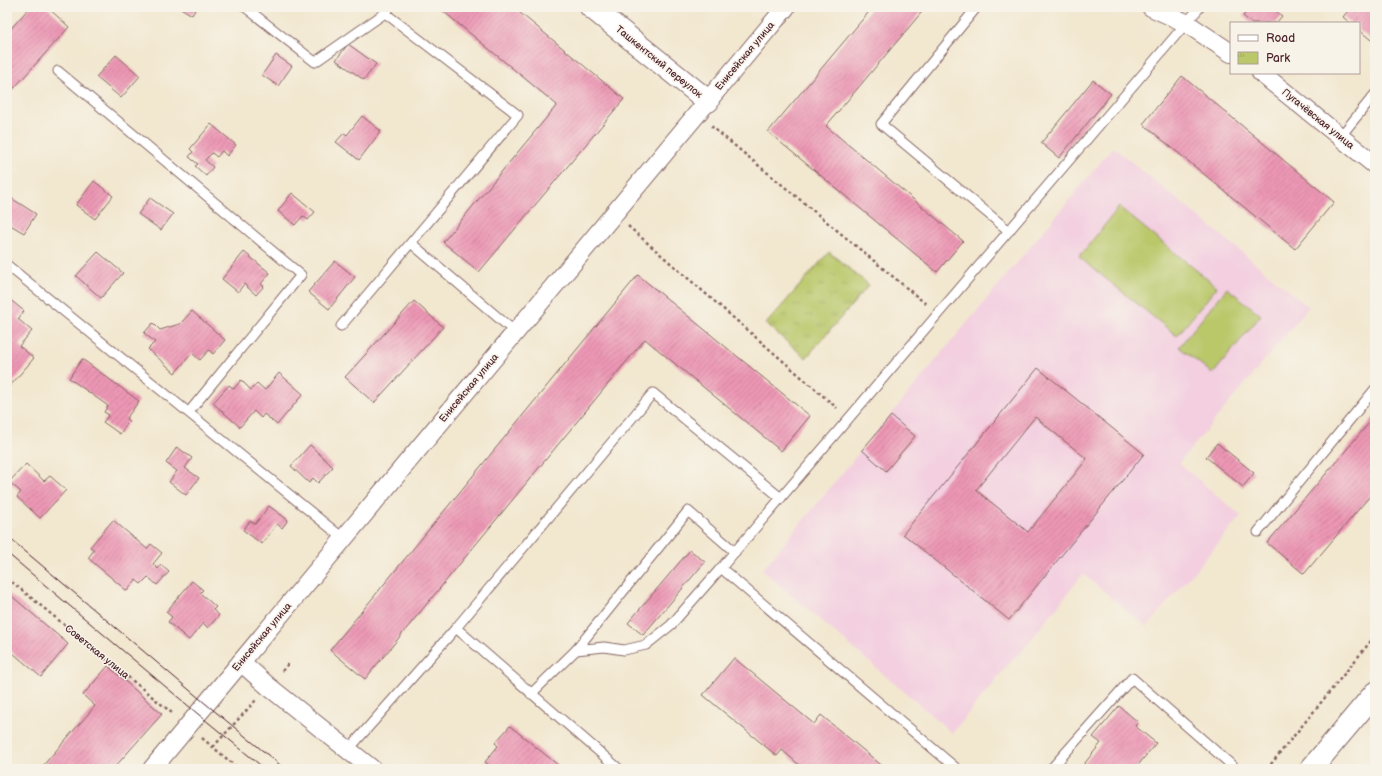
<svg xmlns="http://www.w3.org/2000/svg" width="1382" height="776" viewBox="0 0 1382 776" font-family="'Balsamiq Sans',sans-serif">
<style>
.built{fill:#f3cfe0}
.grass{fill:#bac86a;stroke:#82744a}
.park{fill:url(#park-tufts);stroke:#82744a}
.building{fill:url(#building-hatch);fill-rule:evenodd}
.lines{fill:none;stroke-linecap:round;stroke-linejoin:round}
.service-casing{stroke:#856564;stroke-width:11}
.minor-casing{stroke:#856564;stroke-width:20}
.tertiary-casing{stroke:#856564;stroke-width:24}
.path{stroke:#856564;stroke-width:2.5;stroke-dasharray:3 3;stroke-linecap:butt}
.service{stroke:#fff;stroke-width:9}
.minor{stroke:#fff;stroke-width:18}
.tertiary{stroke:#fff;stroke-width:22}
.tram{stroke:#4a1f2b;stroke-width:1}
.labels{text-anchor:middle;dominant-baseline:central;stroke-width:3;stroke-linejoin:round;paint-order:stroke}
.street-label{font-size:10px;fill:#4a1f2b;stroke:#f7f3e8}
</style>
<defs>
<pattern id="park-tufts" width="24" height="20" patternUnits="userSpaceOnUse"><rect width="24" height="20" fill="#bac86a"/><path d="M3 7l-1-3M5 7V3M7 7l1-3M15 17l-1-3M17 17v-4M19 17l1-3" fill="none" stroke="#a1ab5c"/></pattern>
<pattern id="building-hatch" width="6" height="6" patternUnits="userSpaceOnUse"><rect width="6" height="6" fill="#ed97b5"/><path d="M-1 1l2-2M0 6l6-6M5 7l2-2" fill="none" stroke="#c27b93"/></pattern>
</defs>
<rect width="100%" height="100%" fill="#f7f3e8"/>
<filter id="ink" filterUnits="userSpaceOnUse"><feTurbulence type="fractalNoise" baseFrequency=".025" numOctaves="2"/><feDisplacementMap in="SourceGraphic" scale="8" xChannelSelector="R" yChannelSelector="G"/><feConvolveMatrix kernelMatrix="1 2 1 2 8 2 1 2 1" color-interpolation-filters="sRGB"/></filter>
<filter id="wash" filterUnits="userSpaceOnUse"><feTurbulence type="fractalNoise" baseFrequency=".012" numOctaves="4" result="noise"/><feDisplacementMap in="SourceGraphic" scale="16" xChannelSelector="R" yChannelSelector="G"/><feGaussianBlur stdDeviation="0.9" result="paint"/><feColorMatrix in="noise" values="0 0 0 0 0 0 0 0 0 0 0 0 0 0 0 0 0 1.4 0 .05"/><feComposite in="paint" operator="in"/></filter>
<g filter="url(#wash)">
<rect width="100%" height="100%" fill="#f2e7cf"/>
<polygon class="built" points="1113,147 1309,307 1179,463 1241,516 1147,627 1083,574 1021,652 1012,660 952,733 762,570"/>
<g class="grass">
<polygon points="1119,207 1217,287 1177,336 1079,257"/>
<polygon points="1227,288 1261,315 1213,374 1179,347"/>
</g>
<polygon class="park" points="829,252 869,285 806,358 766,324"/>
<g id="blocks">
<g class="building">
<polygon points="30,7 47,7 69,27 7,96 7,33"/>
<polygon points="179,7 197,7 192,15"/>
<polygon points="438,7 513,7 624,99 479,272 443,242 557,105"/>
<polygon points="873,7 926,7 826,126 963,241 937,272 768,132"/>
<polygon points="1251,7 1271,7 1282,16 1276,23 1252,23 1243,16"/>
<polygon points="1351,7 1375,7 1375,36 1371,40 1359,30 1359,23 1350,23 1343,17"/>
<polygon points="348,44 376,64 364,80 336,60"/>
<polygon points="116,55 140,76 121,98 96,77"/>
<polygon points="276,55 292,66 278,86 262,75"/>
<polygon points="1182,76 1334,202 1295,249 1143,124"/>
<polygon points="1093,80 1111,94 1059,158 1041,143"/>
<polygon points="362,116 381,131 359,160 336,142 344,133 347,135"/>
<polygon points="211,124 236,145 227,156 222,151 217,157 212,153 205,160 213,167 206,176 195,166 198,164 189,157 193,152 190,149"/>
<polygon points="94,181 113,196 95,219 76,205"/>
<polygon points="292,193 315,212 308,220 303,216 295,225 278,211"/>
<polygon points="8,196 36,214 24,233 7,223"/>
<polygon points="150,198 173,214 161,230 138,214"/>
<polygon points="98,252 123,273 101,298 76,276"/>
<polygon points="244,252 270,273 261,284 264,286 256,295 244,284 238,292 222,279"/>
<polygon points="335,261 355,277 329,309 308,292"/>
<polygon points="638,275 810,416 781,451 645,339 365,679 330,650"/>
<polygon points="8,298 24,311 18,319 32,331 19,346 34,358 10,386 7,384 7,299"/>
<polygon points="414,301 443,327 374,403 345,377"/>
<polygon points="192,311 225,340 213,354 209,350 200,360 192,353 175,373 148,349 155,342 144,333 153,323 160,330 180,324"/>
<polygon points="82,359 139,401 126,419 129,421 120,434 103,422 109,415 104,412 108,406 69,378"/>
<path d="M1038 368 1144 454 1009 620 903 534ZM1035 417 1087 459 1028 532 976 490Z"/>
<polygon points="279,373 303,394 277,425 264,414 261,418 254,411 240,427 213,403 229,385 234,389 241,380 251,390 257,383 265,390"/>
<polygon points="891,416 915,436 886,471 862,450"/>
<polygon points="1375,416 1375,490 1304,574 1267,543"/>
<polygon points="1217,443 1254,473 1243,487 1206,457"/>
<polygon points="310,445 333,467 318,483 313,478 309,483 291,466"/>
<polygon points="177,447 192,458 185,468 199,478 186,495 169,482 177,471 166,463"/>
<polygon points="26,464 44,481 50,476 66,490 40,518 17,497 21,492 9,482"/>
<polygon points="269,506 288,520 282,528 277,524 262,544 243,530 250,521 255,524"/>
<polygon points="113,520 147,549 151,544 162,553 153,564 158,569 161,565 169,572 157,585 148,577 141,584 136,580 127,591 88,558 94,550 90,547"/>
<polygon points="690,550 705,562 643,635 628,623"/>
<polygon points="192,581 203,590 200,593 216,607 213,610 219,615 208,628 203,623 189,640 168,622 172,617 166,612"/>
<polygon points="7,592 68,644 41,677 7,648"/>
<polygon points="734,658 814,724 821,715 886,769 804,769 782,750 777,756 703,695"/>
<polygon points="108,666 162,714 113,769 40,769 95,706 83,695"/>
<polygon points="1119,706 1138,722 1135,726 1156,743 1135,769 1080,769 1101,743 1093,737"/>
<polygon points="510,726 563,769 494,769 485,762 498,746 495,743"/>
</g>
</g>
</g>
<g filter="url(#ink)">
<use href="#blocks" fill-opacity="0" stroke="#856564" stroke-width="1"/>
<g class="lines">
<g class="service-casing">
<g id="service">
<polyline points="245,7 315,62 385,13"/>
<polyline points="977,7 881,124 1009,231"/>
<polyline points="58,71 301,275 189,412"/>
<polyline points="1340,137 1375,94"/>
<polyline points="411,243 515,332"/>
<polyline points="7,265 344,539"/>
<polyline points="341,326 518,115 385,13 390,7"/>
<polyline points="1258,532 1375,389"/>
<polyline points="456,628 619,769"/>
<polyline points="576,650 604,647 624,650 646,645 671,625 721,568"/>
<polyline points="531,694 576,650 688,511 735,552"/>
<polyline points="349,749 456,628 653,393 781,498"/>
<polyline points="957,769 721,568 1200,7"/>
<polyline points="1051,769 1132,678 1236,769"/>
</g>
</g>
<g class="minor-casing">
<g id="minor">
<polyline points="1151,7 1186,23 1231,53"/>
<polyline points="1261,73 1375,165"/>
<polyline points="241,662 268,686 372,769"/>
<polyline points="152,769 786,7"/>
</g>
</g>
<g class="tertiary-casing">
<g id="tertiary">
<polyline points="591,7 708,101"/>
<polyline points="1311,769 1375,693"/>
</g>
</g>
<g class="path">
<polyline points="711,126 926,304"/>
<polyline points="628,226 837,408"/>
<polyline points="7,578 172,713"/>
<polyline points="282,671 288,664"/>
<polyline points="202,738 239,769"/>
<polyline points="213,747 256,700"/>
<polyline points="1267,769 1375,636"/>
</g>
<use href="#service" class="service"/>
<use href="#minor" class="minor"/>
<use href="#tertiary" class="tertiary"/>
<g class="tram">
<polyline points="7,536 206,704 285,769"/>
<polyline points="7,553 198,714 265,769"/>
</g>
</g>
</g>
<g class="labels">
<g class="street-label">
<text transform="translate(745 56) rotate(-50)">Енисейская улица</text>
<text transform="translate(659 62) rotate(39)">Ташкентский переулок</text>
<text transform="translate(1318 119) rotate(39)">Пугачёвская улица</text>
<text transform="translate(469 388) rotate(-50)">Енисейская улица</text>
<text transform="translate(262 637) rotate(-50)">Енисейская улица</text>
<text transform="translate(97 652) rotate(39)">Советская улица</text>
</g>
</g>
<rect width="1382" height="776" fill="none" stroke="#f7f3e8" stroke-width="24"/>
<rect x="1230" y="22" width="130" height="52" fill="#f7f3e8" stroke="#b29e9c"/>
<rect x="1238" y="35" width="20" height="6" fill="#ffffff" stroke="#b29e9c"/>
<text x="1266" y="42" font-size="12" fill="#4a1f2b">Road</text>
<rect x="1238" y="52" width="20" height="12" fill="url(#park-tufts)" stroke="#b29e9c"/>
<text x="1266" y="62" font-size="12" fill="#4a1f2b">Park</text>
</svg>
